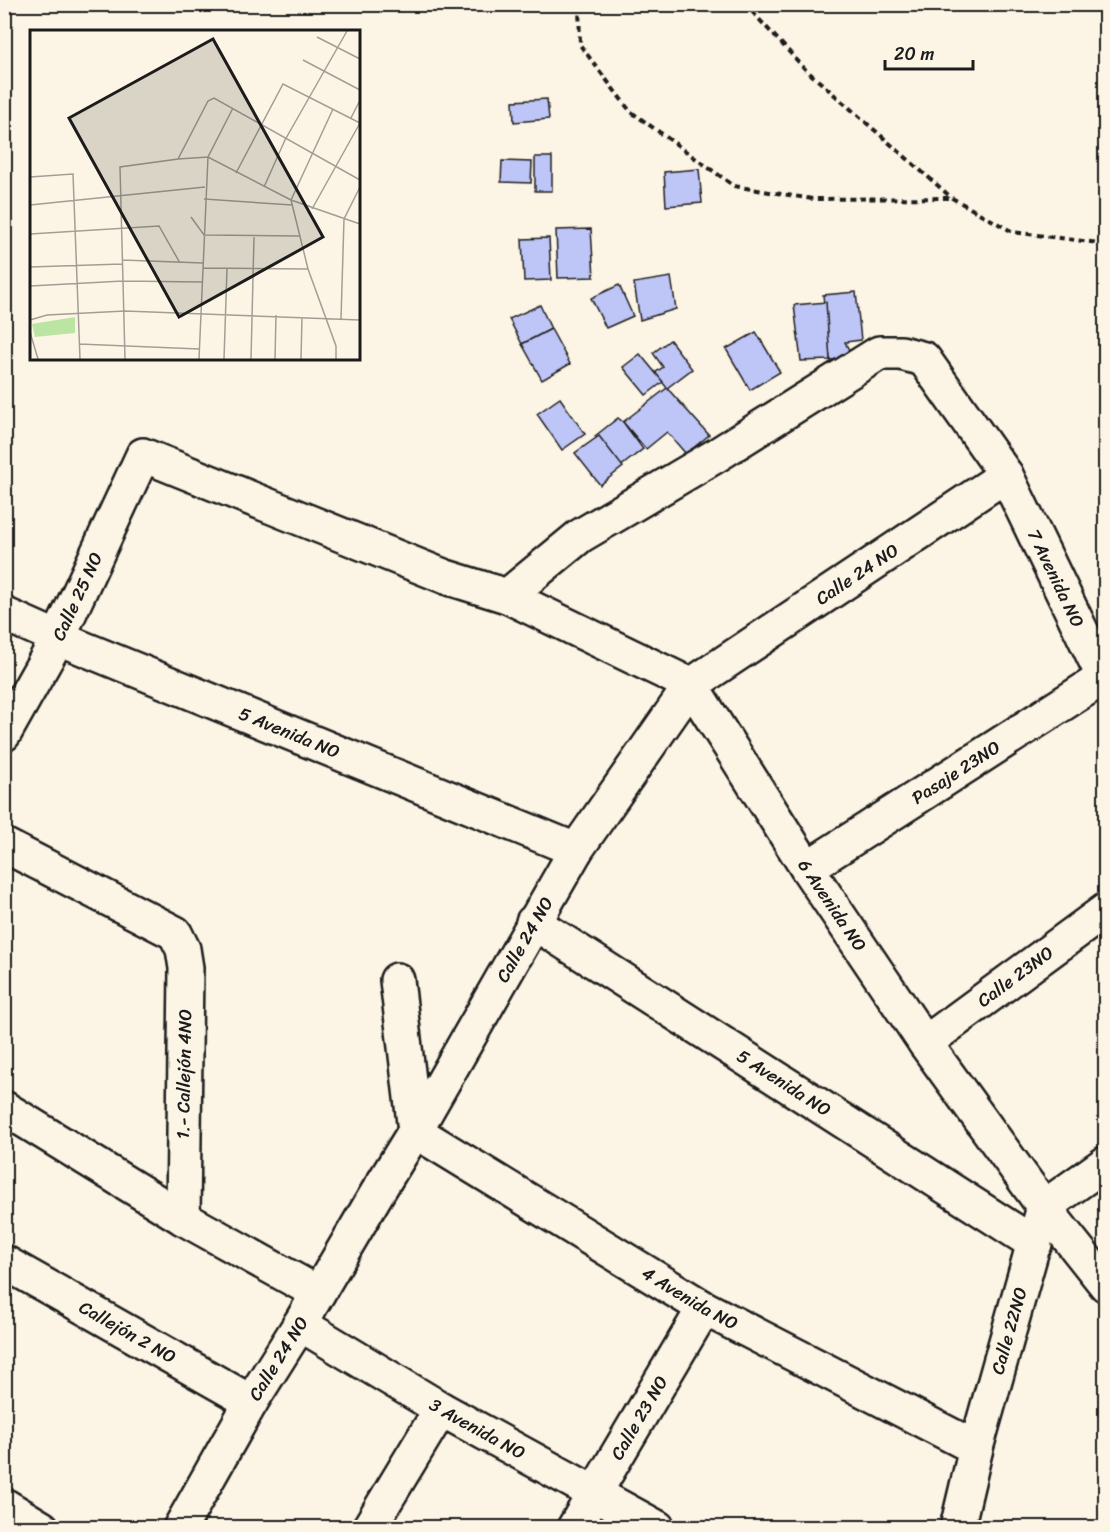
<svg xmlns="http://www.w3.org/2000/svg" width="1110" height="1532" viewBox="0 0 1110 1532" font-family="Sriracha,sans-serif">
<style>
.building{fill:#bec5f7;stroke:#1c1c1c;stroke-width:1.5}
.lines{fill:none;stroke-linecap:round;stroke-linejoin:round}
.street-casing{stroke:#1c1c1c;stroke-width:38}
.path{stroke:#1c1c1c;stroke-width:4;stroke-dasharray:6 4.5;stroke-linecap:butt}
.street{stroke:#fcf5e5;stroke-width:33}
.labels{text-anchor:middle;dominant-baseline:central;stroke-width:4.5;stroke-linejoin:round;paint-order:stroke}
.street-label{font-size:18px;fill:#1c1c1c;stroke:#fcf5e5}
.inset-road{fill:none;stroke:#a29e95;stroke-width:1.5}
.view{fill:#1c1c1c;fill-opacity:0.15;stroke:#1c1c1c;stroke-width:3}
.inset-edge{fill:none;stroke:#1c1c1c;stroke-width:3}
</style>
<rect width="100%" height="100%" fill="#fcf5e5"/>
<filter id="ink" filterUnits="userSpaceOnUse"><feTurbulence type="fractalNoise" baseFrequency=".0167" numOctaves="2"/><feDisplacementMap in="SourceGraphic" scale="12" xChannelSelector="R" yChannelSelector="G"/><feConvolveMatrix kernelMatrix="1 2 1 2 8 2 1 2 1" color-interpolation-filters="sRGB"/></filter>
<g filter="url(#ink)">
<g class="building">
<polygon points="547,99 549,119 514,122 513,101"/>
<rect x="535" y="157" width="17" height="34"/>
<polygon points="502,161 532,162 531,183 501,182"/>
<polygon points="699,169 702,203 666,206 664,172"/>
<polygon points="591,229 594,277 558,278 556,230"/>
<polygon points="549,238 551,280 524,281 522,239"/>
<polygon points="671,277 676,309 640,320 634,283"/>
<polygon points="619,285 633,316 606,328 591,298"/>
<polygon points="856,292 861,340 845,342 853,358 830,360 823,295"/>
<polygon points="826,302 830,360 801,361 794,305"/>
<polygon points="540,305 551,329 522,344 509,319"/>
<polygon points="551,329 570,364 542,380 522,344"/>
<polygon points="756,332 780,372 750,390 726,349"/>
<polygon points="670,340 692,369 667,388 655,373 663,367 653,353"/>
<polygon points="640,354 663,382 646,395 623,367"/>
<polygon points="667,388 709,435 686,454 667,432 646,449 623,422"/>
<polygon points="560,398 585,434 562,450 537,414"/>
<polygon points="618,418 623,422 643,449 620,467 595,436"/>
<polygon points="599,436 623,467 600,485 575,453"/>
</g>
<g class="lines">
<g class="street-casing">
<g id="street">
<path id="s1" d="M507 596 691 685 807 868 925 1043 1044 1207 1106 1285"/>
<path id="s2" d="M4 614 58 638 576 850"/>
<path id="s3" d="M4 734 58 638 143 455 446 577 507 596 580 536 717 455 879 353H901L924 359 1006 475 1106 682"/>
<polyline points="4,845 175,933 183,949 186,968 183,1218"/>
<path id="s4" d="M807 868 1106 676"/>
<path id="s5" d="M533 922 1035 1244"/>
<path id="s6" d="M397 980 415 1131 704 1308 976 1448"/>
<path id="s7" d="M925 1043 1106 910"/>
<polyline points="4,1108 183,1218 318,1293"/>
<path id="s8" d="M4 1262 251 1402"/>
<path id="s9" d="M300 1324 441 1409 658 1528"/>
<polyline points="4,1505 42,1528"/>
<path id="s10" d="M180 1528 251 1402 300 1324 377 1193 415 1131 576 850 691 685 1006 475"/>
<polyline points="369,1528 441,1409"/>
<path id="s11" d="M574 1528 704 1308"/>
<path id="s12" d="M957 1528 976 1448 1044 1207 1106 1163"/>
</g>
</g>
<g class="path">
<polyline points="579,4 580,45 630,111 734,186 812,199 952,198"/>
<polyline points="745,4 805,69 952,198 1013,232 1106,244"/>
</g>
<use href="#street" class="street"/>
</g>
</g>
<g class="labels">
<g class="street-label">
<text stroke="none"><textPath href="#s10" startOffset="1186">Calle 24 NO</textPath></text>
<text stroke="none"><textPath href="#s3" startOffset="1450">7 Avenida NO</textPath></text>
<text stroke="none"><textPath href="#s3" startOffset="156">Calle 25 NO</textPath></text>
<text stroke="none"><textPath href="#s2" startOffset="309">5 Avenida NO</textPath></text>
<text stroke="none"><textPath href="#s4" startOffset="177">Pasaje 23NO</textPath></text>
<text stroke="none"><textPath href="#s1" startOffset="466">6 Avenida NO</textPath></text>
<text stroke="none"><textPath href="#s10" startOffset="682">Calle 24 NO</textPath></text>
<text stroke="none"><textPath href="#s7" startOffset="112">Calle 23NO</textPath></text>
<text transform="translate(184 1074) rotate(-89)">1.- Callejón 4NO</text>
<text stroke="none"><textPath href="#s5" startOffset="298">5 Avenida NO</textPath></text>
<text stroke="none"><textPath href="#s6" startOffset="474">4 Avenida NO</textPath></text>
<text stroke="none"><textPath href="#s12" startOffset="204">Calle 22NO</textPath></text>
<text stroke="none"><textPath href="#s8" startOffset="142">Callejón 2 NO</textPath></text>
<text stroke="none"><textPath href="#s10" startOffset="196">Calle 24 NO</textPath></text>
<text stroke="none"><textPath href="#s11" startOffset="128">Calle 23 NO</textPath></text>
<text stroke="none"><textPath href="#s9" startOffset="206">3 Avenida NO</textPath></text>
</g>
</g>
<g transform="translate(30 30)">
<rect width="330" height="330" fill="#fcf5e5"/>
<path d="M45 287V303L5 307 2 294Z" fill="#bbe5a2"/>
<path class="inset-road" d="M287 7 330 29M273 30 330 60M303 79 261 170 278 239 306 316V329M321 88 330 70M148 129 178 127 261 170 330 194M206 143 253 54 330 93M0 147 43 144 50 329M234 157 255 110 317 1M174 169 262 175M0 175 175 157M282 179 330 93M161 187 174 205 269 206M0 204 129 196 150 233M92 230 173 233M0 237 92 234M173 238 278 239M0 256 93 251 172 252M311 289 314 189 330 157M0 290 17 285 95 281 330 290M0 302 8 329M49 314 169 319M95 329 90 137 148 129 178 71 184 68 330 150M169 329 178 127 203 78M194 329 197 239M221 329 224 207M245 329 246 285M271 329 272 287"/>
<path class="view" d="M183 9 293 207 149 287 39 88Z"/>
<rect width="330" height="330" class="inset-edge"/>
</g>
<rect width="1110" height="1532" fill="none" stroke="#fcf5e5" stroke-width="24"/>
<rect x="12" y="12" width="1086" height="1508" fill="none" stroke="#1c1c1c" stroke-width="2" filter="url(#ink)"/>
<path d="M885 60v9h88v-9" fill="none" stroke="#1c1c1c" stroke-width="3"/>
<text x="894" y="60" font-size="18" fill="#1c1c1c" stroke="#fcf5e5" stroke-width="4.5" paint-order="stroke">20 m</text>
</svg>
